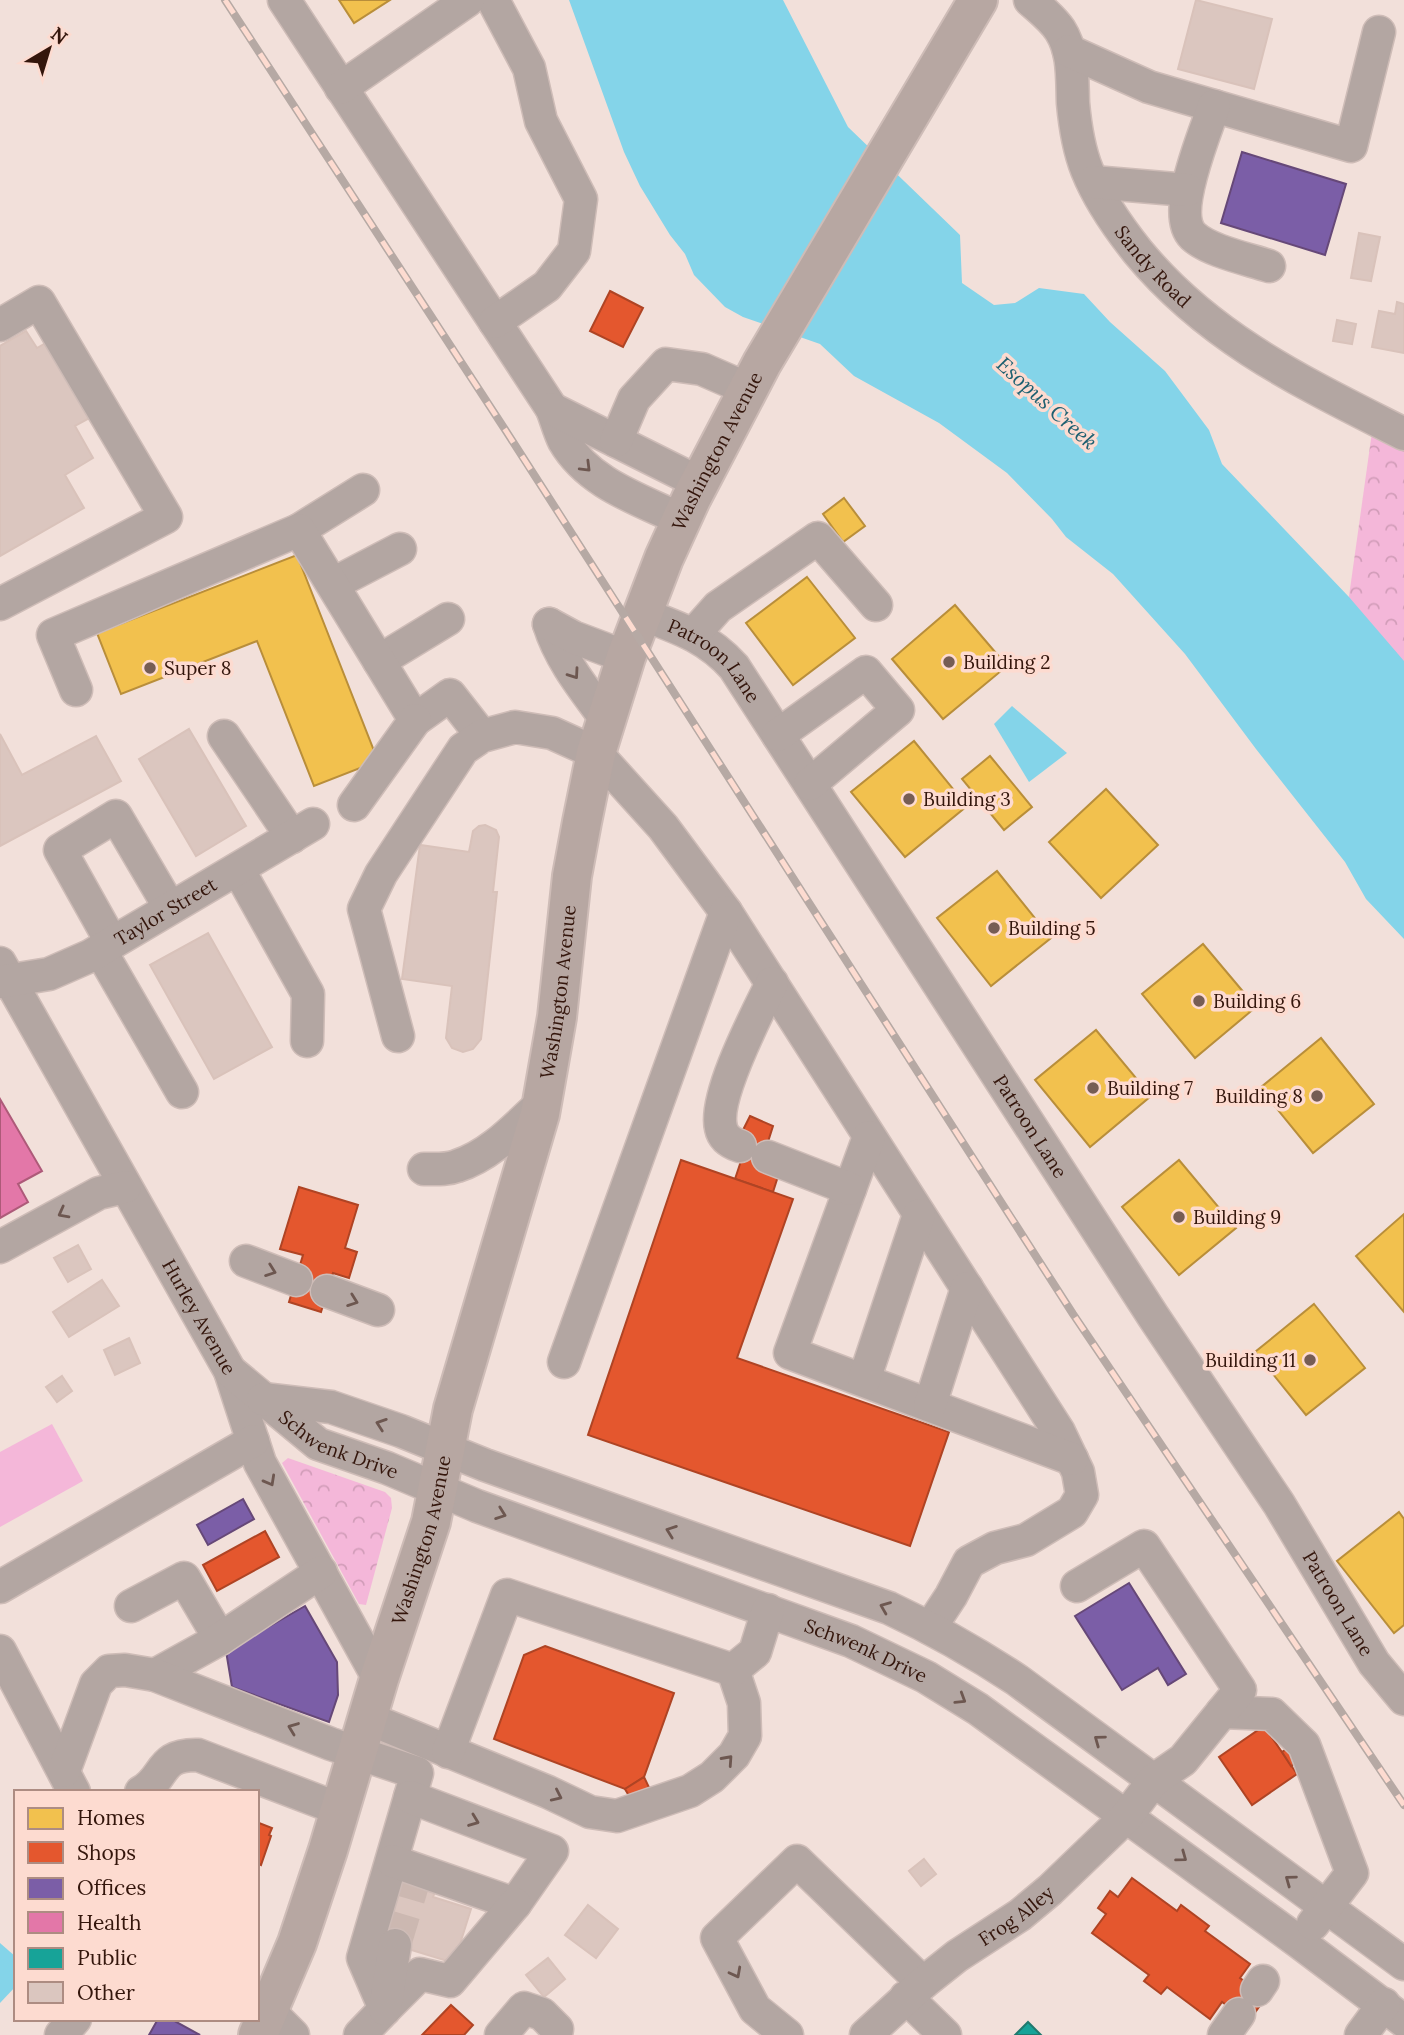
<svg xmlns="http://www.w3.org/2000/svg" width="1404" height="2035" viewBox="0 0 1404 2035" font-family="Lora,serif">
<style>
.park{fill:url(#park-crowns)}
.pitch{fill:#f4b7d9}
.water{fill:#84d4e9}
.homes{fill:#f2c14e;stroke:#b98e3a;stroke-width:2}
.shops{fill:#e4572e;stroke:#af4424;stroke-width:2}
.offices{fill:#7b5ea7;stroke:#664878;stroke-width:2}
.health{fill:#e377a8;stroke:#ae5a79;stroke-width:2}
.public{fill:#17a398;stroke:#20796e;stroke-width:2}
.building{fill:#dbc6bf;stroke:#d9c2ba;stroke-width:2}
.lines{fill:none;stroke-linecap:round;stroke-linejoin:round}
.minor-tunnel{stroke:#ccb8b1;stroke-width:32;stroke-dasharray:32 16;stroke-linecap:butt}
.minor-casing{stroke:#cebcb7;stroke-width:35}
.major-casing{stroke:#cebcb7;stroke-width:42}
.minor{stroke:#b3a6a2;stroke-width:32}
.major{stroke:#b7a7a2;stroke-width:38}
.rail-casing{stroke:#b6a9a4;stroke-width:8}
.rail{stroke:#fddbd0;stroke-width:5;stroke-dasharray:16;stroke-linecap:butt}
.oneway{stroke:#6d5750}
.poi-dot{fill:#765d54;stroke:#fddbd0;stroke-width:2.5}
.labels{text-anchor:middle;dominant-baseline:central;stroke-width:7;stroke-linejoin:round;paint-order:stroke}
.street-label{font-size:19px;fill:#34160c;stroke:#fddbd0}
.poi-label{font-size:19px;fill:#34160c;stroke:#fddbd0;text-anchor:start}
.water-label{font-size:21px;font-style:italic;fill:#1e6071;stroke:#fddbd0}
</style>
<defs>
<pattern id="park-crowns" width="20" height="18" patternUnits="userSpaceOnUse" patternTransform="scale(1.75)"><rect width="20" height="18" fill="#f4b7d9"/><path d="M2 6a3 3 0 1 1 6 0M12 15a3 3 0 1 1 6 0" fill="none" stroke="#d29db9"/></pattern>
</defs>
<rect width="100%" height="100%" fill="#f2e0da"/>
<g class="park">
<polygon points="1372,432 1404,447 1404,775 1335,696"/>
<polygon points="288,1458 385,1492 391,1498 392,1508 366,1605 359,1604 282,1463"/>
</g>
<polygon class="pitch" points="52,1424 83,1481 0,1527 0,1452"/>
<g class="water">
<polygon points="569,0 783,0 848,127 960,235 962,283 994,305 1015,303 1039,288 1084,294 1110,322 1165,371 1209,430 1222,464 1349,597 1404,661 1404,939 1366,899 1345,862 1256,749 1185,654 1113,574 1066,537 1052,519 1007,473 939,423 854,376 820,344 743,317 725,307 694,275 685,254 670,235 640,186 624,152"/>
<polygon points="1012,706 1067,753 1029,782 994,724"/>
<polygon points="0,1943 16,1957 16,1986 0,2003"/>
</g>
<g class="homes">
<polygon points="339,0 390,0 354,23"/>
<polygon points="844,498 865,526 843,542 823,514"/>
<polygon points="297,555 378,761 314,786 257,641 121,694 97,633"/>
<polygon points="807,577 855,638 793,685 746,623"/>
<polygon points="955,605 1007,666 943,719 892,659"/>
<polygon points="914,741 967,806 905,857 851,792"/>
<polygon points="990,756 1032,807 1004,830 962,779"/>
<polygon points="1106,789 1158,845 1101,898 1049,842"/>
<polygon points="997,871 1051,938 991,986 937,918"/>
<polygon points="1203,944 1256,1007 1195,1058 1142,994"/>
<polygon points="1096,1030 1151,1096 1090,1147 1035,1080"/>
<polygon points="1321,1038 1374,1104 1313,1153 1260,1088"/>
<polygon points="1179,1160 1236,1228 1179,1275 1122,1207"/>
<polygon points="1404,1214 1404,1312 1356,1256"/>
<polygon points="1314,1304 1365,1368 1306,1415 1255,1352"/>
<polygon points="1399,1512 1404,1519 1404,1625 1394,1633 1337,1561"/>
</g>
<g class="shops">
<polygon points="610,291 643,308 623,347 590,331"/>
<polygon points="750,1116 773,1126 767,1145 779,1173 773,1192 735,1179 741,1161 739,1138"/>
<polygon points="681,1160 793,1199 737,1358 949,1432 910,1546 588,1435"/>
<polygon points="299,1187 358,1205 345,1248 357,1252 349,1278 333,1273 321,1312 289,1302 303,1255 280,1249"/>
<polygon points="265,1531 279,1557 217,1591 203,1565"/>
<polygon points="545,1646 674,1693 644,1777 625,1789 494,1739 524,1655"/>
<polygon points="1264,1726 1297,1774 1252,1805 1219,1757"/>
<polygon points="1297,1742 1306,1756 1291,1766 1282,1752"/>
<polygon points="644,1777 656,1802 638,1811 625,1789"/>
<polygon points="259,1823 272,1828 269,1835 271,1836 261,1865 257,1863"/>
<polygon points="1132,1878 1177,1911 1181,1905 1209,1926 1205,1931 1250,1964 1240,1978 1266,1997 1249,2021 1222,2002 1210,2019 1167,1987 1161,1994 1144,1981 1149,1975 1092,1933 1106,1914 1098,1908 1110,1891 1118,1897"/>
<polygon points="451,2005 473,2025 464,2035 422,2035"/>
</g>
<g class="offices">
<polygon points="1242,152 1346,184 1325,255 1221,223"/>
<polygon points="243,1499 254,1519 208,1545 197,1525"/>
<polygon points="1129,1583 1186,1674 1168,1685 1158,1668 1122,1690 1075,1616"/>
<polygon points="305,1606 337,1662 338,1695 329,1722 232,1687 226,1651"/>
<polygon points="158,2019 171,2019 200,2035 149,2035"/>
</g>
<polygon class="health" points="0,1099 42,1171 18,1184 28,1202 0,1218"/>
<polygon class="public" points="1028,2022 1041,2035 1015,2035"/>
<g class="building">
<polygon points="1196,0 1272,19 1254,89 1178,69"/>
<polygon points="1359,233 1380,237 1371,281 1351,278"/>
<polygon points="1397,302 1404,304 1404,353 1372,347 1379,311 1395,314"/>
<polygon points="1337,320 1356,324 1352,344 1333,341"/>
<polygon points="26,331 37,348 49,341 93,416 75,426 93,458 65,475 84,508 0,556 0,346"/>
<polygon points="189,729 246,826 196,856 139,759"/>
<polygon points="0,734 22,775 96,736 121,781 0,846"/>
<polygon points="485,825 496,830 499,837 493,892 497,892 481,1039 473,1049 463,1052 452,1048 446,1038 452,986 402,979 420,845 469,852 473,831 479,826"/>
<polygon points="208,933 272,1047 214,1079 150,965"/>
<polygon points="78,1245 91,1269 68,1282 54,1258"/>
<polygon points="102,1280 119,1306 69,1337 53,1312"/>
<polygon points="129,1338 140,1363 115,1375 104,1350"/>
<polygon points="62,1376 72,1391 57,1402 46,1387"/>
<polygon points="924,1859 936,1874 921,1886 909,1871"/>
<polygon points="397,1880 435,1892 433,1897 471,1909 454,1963 379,1940"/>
<polygon points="588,1905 618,1929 596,1958 565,1935"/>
<polygon points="548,1958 565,1979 544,1997 526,1975"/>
</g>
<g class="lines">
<polyline class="minor-tunnel" points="395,1945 413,1885"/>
<g class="minor-casing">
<g id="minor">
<path d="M284 0 552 409C556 419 559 431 564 441 589 484 639 499 682 520"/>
<polyline points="493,0 529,68 541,121 581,199 574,251 547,286 495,322"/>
<path id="s1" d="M1030 0C1040 9 1052 18 1060 30 1074 52 1072 78 1073 103 1075 125 1079 150 1087 170 1099 200 1118 227 1138 252 1211 340 1304 383 1404 434"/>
<polyline points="1069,51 1149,87 1351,146 1379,32"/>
<polyline points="341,88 468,0"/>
<path d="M1214 106C1205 134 1170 213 1193 236 1209 251 1248 259 1269 266"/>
<polyline points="1093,182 1187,190"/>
<polyline points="0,325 39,302 166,517 0,604"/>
<polyline points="552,409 700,483"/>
<polyline points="616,441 634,399 666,364 702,369 750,390"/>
<polyline points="299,530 363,490"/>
<polyline points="333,584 400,549"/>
<path id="s2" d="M642 614C679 628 707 637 734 667L1153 1316 1279 1504 1374 1663 1404 1699"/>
<path d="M549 624C560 660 584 689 606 719"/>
<polyline points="549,624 573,637 626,657"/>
<polyline points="694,634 718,607 818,538 876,605"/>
<polyline points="379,661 448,619"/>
<polyline points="76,690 53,635 299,530 415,720 450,695 482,736"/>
<polyline points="778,735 866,672 898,710 810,784"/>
<polyline points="224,736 292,837"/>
<polyline points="354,805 415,720"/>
<polyline points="238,869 308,994 307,1041"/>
<polyline points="112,943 60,850 116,816 170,908"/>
<polyline points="100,950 182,1092"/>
<path id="s3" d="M0 963 230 1371 260 1463 379 1679"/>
<path id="s4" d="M0 982 49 974 90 956 313 824"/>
<polyline points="398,1036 364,909 381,874 463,749 482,736 515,727 552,733 596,753 663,827 726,912 1059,1432 1078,1472 1082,1495 1072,1512 1026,1540 995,1548 969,1562 951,1596 930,1628"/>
<polyline points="869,1137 790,1353 1072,1459"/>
<path d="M740 1146C731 1143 723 1138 721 1128 713 1097 757 1014 772 983"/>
<polyline points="768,1157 850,1189"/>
<path d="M424 1169C435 1169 447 1170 457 1166 491 1155 516 1127 542 1103"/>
<polyline points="0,1247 99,1193 125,1187"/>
<polyline points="246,1261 296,1280"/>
<polyline points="327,1291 378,1310"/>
<polyline points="564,1362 726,912"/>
<path id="s5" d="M230 1371 318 1444 387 1468 477 1506 851 1641 926 1677 978 1709 1299 1942 1404 2021"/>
<polyline points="864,1380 919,1215"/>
<path d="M263 1399 331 1407 401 1431 485 1465 889 1608C934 1629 976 1653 1017 1680L1404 1964"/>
<polyline points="930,1405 967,1288"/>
<polyline points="0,1587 253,1441"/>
<polyline points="131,1606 184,1578 220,1639"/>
<polyline points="0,1651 74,1792"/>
<polyline points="155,1675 220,1639 321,1572"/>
<polyline points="1222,1712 1272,1714 1304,1745 1352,1873 1313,1924"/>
<polyline points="367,1718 548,1792 590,1812 617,1816 690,1791 712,1777 734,1755 745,1736 744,1703 733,1670"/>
<polyline points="448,1752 507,1595 733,1670 755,1652 768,1610"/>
<polyline points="64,1771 96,1684 109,1671 125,1670 155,1675 331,1744 417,1773 363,1958 385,2009 360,2035"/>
<path d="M141 1792C167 1778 157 1754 198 1755L339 1809"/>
<polyline points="392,1861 515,1904 552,1851 410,1797"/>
<polyline points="1257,1990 1263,1981"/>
<polyline points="906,1997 945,2035"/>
<polyline points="257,1999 293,2035"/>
<polyline points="385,2009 420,1974 450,1981 515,1904"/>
<polyline points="385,2009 395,1945"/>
<polyline points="61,2035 75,2019"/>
<polyline points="501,2035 524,2008 542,2014 557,2029 556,2035"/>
<polyline points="787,2035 755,2009 717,1938 797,1861 923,1983"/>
<path id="s6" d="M866 2035 923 1983 957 1956 1020 1915 1050 1890 1126 1817 1154 1780 1183 1760 1240 1690 1144 1546 1077 1586"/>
<polyline points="1224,2035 1239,2014"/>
<polyline points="1361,2035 1384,2004"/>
</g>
</g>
<g class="major-casing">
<g id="major">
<path id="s7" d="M258 2035 297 1943 328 1850 379 1679 431 1522 453 1409 540 1114 557 1017 572 876 582 822 596 753 626 657 664 558 691 499 762 363 978 0"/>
</g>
</g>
<use href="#minor" class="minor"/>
<use href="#major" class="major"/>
<g class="rail-casing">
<polyline id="rail" points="225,0 506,431 1073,1314 1404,1805"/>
</g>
<use href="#rail" class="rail"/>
</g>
<defs><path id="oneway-chevron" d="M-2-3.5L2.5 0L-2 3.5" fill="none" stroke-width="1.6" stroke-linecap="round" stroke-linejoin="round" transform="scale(1.75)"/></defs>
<g class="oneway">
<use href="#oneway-chevron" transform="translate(586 467) rotate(45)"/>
<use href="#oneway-chevron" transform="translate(574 674) rotate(55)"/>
<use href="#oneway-chevron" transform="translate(63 1213) rotate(152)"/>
<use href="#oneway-chevron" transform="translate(271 1271) rotate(20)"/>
<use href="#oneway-chevron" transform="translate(353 1301) rotate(20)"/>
<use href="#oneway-chevron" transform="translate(381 1424) rotate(-161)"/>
<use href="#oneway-chevron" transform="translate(270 1481) rotate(61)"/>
<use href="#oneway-chevron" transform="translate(501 1514) rotate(20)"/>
<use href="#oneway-chevron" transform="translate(671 1531) rotate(-160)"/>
<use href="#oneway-chevron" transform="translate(885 1607) rotate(-158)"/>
<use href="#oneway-chevron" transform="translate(961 1699) rotate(32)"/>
<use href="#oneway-chevron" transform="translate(293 1728) rotate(-159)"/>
<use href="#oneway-chevron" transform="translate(1099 1740) rotate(-144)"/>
<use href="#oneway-chevron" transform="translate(728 1760) rotate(-48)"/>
<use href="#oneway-chevron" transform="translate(557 1796) rotate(25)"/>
<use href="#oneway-chevron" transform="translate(474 1821) rotate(21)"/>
<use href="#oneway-chevron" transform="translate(1182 1857) rotate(36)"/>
<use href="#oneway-chevron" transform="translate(1290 1880) rotate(-144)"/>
<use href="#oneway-chevron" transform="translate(736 1973) rotate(62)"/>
</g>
<g class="poi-dot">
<circle cx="949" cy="662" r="7"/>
<circle cx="150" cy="668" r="7"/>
<circle cx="909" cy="799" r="7"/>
<circle cx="994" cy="928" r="7"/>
<circle cx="1199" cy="1001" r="7"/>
<circle cx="1093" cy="1088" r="7"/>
<circle cx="1317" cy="1096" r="7"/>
<circle cx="1179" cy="1217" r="7"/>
<circle cx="1310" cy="1360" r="7"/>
</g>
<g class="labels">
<g class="street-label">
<text stroke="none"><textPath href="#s1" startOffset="304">Sandy Road</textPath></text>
<text stroke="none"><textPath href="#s7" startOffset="1656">Washington Avenue</textPath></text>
<text stroke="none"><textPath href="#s2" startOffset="88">Patroon Lane</textPath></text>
<text stroke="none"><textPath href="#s4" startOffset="182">Taylor Street</textPath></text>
<text stroke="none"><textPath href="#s7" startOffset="1088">Washington Avenue</textPath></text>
<text stroke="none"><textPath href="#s2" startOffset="654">Patroon Lane</textPath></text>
<text stroke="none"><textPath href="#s3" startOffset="406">Hurley Avenue</textPath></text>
<text stroke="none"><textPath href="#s5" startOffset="133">Schwenk Drive</textPath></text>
<text stroke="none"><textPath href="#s7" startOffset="522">Washington Avenue</textPath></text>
<text stroke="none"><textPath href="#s2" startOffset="1222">Patroon Lane</textPath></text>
<text stroke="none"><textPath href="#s5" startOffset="700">Schwenk Drive</textPath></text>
<text stroke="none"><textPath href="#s6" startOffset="192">Frog Alley</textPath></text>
</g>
<g class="poi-label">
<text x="963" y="662">Building 2</text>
<text x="164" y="668">Super 8</text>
<text x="923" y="799">Building 3</text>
<text x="1008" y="928">Building 5</text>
<text x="1213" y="1001">Building 6</text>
<text x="1107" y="1088">Building 7</text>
<text x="1303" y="1096" text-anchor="end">Building 8</text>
<text x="1193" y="1217">Building 9</text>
<text x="1296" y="1360" text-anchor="end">Building 11</text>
</g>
<g class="water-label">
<text transform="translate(1047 403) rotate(42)">Esopus Creek</text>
</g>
</g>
<rect x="14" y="1790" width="245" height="231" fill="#fddbd0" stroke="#ad8c82" stroke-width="2"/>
<rect x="28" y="1808" width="35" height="21" fill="#f2c14e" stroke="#ad8c82" stroke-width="2"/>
<text x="77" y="1825" font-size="21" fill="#34160c">Homes</text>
<rect x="28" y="1842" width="35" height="21" fill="#e4572e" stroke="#ad8c82" stroke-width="2"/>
<text x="77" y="1860" font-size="21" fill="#34160c">Shops</text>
<rect x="28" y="1878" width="35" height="21" fill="#7b5ea7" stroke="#ad8c82" stroke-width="2"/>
<text x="77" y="1895" font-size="21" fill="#34160c">Offices</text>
<rect x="28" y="1912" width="35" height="21" fill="#e377a8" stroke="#ad8c82" stroke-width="2"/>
<text x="77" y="1930" font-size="21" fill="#34160c">Health</text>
<rect x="28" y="1948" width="35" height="21" fill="#17a398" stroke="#ad8c82" stroke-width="2"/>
<text x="77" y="1965" font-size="21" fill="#34160c">Public</text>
<rect x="28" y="1982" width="35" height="21" fill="#dbc6bf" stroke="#ad8c82" stroke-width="2"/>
<text x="77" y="2000" font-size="21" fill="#34160c">Other</text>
<g transform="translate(49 49) rotate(38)" stroke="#fddbd0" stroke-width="5" paint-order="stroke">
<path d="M0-5L12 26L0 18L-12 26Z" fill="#34160c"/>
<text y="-10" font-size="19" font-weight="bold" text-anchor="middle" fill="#34160c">N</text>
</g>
</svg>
